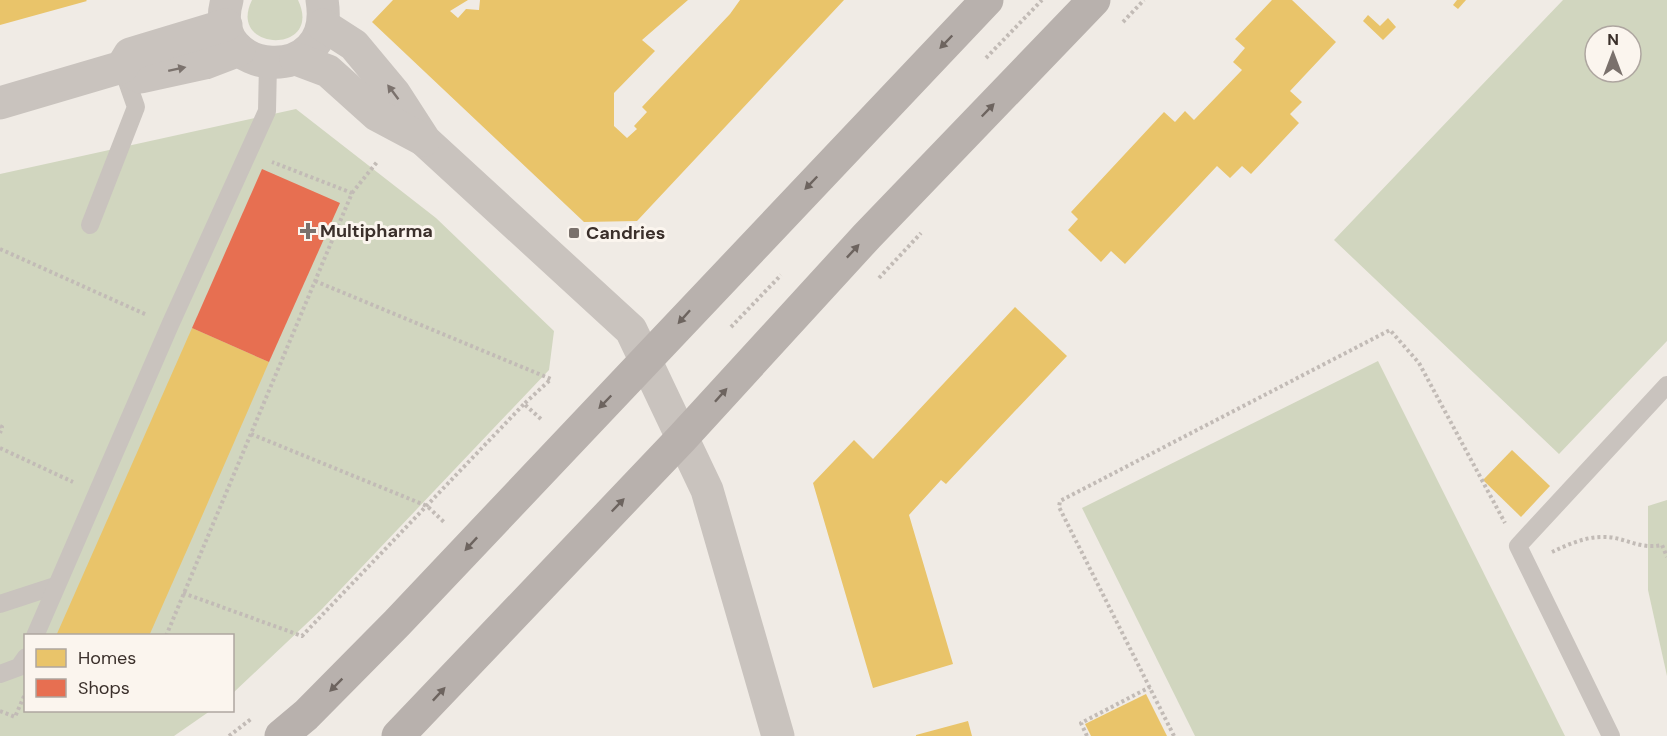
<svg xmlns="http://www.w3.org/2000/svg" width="1667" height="736" viewBox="0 0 1667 736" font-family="'DM Sans',sans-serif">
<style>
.green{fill:#d1d6bf;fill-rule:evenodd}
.homes{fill:#e9c46a}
.shops{fill:#e76f51}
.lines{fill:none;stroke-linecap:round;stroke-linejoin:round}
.path{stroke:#c2bbb6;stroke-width:4;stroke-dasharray:3 3;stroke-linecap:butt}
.service{stroke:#c9c3be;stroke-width:18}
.minor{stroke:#c9c3be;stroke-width:33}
.primary{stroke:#b8b1ad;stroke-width:33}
.oneway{fill:#6d645f}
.oneway2{fill:#7b726d}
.poi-dot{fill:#7a716c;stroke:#fbf5ee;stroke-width:2}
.labels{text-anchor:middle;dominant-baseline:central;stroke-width:6;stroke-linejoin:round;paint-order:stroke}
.poi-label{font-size:18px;font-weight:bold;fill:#3b302b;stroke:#fbf5ee;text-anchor:start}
</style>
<rect width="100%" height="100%" fill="#f0ebe5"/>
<g class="green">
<path d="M252 0H298C324 55 226 52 252 0Z"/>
<path d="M1563 0H1667V341L1559 454 1334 240ZM1595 36H1631V72H1595Z"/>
<polygon points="296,109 436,218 554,331 549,370 322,609 233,693 232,636 26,636 26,710 210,711 174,736 0,736 0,174"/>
<polygon points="1378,361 1565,736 1195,736 1082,508"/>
<polygon points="1667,500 1667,676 1648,590 1648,506"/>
</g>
<g class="homes">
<polygon points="0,0 86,0 87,1 0,25"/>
<polygon points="393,0 468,0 450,11 458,18 466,9 479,10 480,0 688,0 642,40 655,51 614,93 614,126 627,138 637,129 634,126 647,112 642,107 730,14 740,0 844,0 637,221 584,222 372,22"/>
<polygon points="1272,0 1292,0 1336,42 1290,91 1302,102 1290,114 1299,123 1251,174 1242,166 1230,178 1217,166 1125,264 1111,251 1101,262 1068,230 1078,219 1071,212 1164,112 1175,122 1185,111 1194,120 1242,70 1233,62 1245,48 1235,39"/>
<polygon points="1457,0 1466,0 1458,9 1453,5"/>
<polygon points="1368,15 1380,26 1388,18 1396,27 1383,40 1363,21"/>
<polygon points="1015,307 1067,356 946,484 941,480 909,515 953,664 873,688 813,483 854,440 873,459"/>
<polygon points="192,328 269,362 202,516 149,636 56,636"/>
<polygon points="1512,450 1550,486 1521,517 1483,480"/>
<polygon points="1146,694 1167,736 1091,736 1085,724"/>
<polygon points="968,721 972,736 916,736 916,735"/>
</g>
<polygon class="shops" points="262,169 340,203 269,362 192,328"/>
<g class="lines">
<g class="path">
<polyline points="1123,22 1144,0"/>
<polyline points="986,58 1042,0"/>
<polyline points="352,193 377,162"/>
<polyline points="0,249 147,315"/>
<polyline points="879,278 921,233"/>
<polyline points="315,281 551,379 524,404 543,421"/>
<polyline points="731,327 781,275"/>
<polyline points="0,426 2,427 0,433"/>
<polyline points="251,434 427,506 445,523"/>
<polyline points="0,448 73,482"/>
<path d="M1552 552C1567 545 1584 537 1602 537 1624 536 1638 550 1662 545L1667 557"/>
<polyline points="183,593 302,636 524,404"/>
<polyline points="166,636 352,193 272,162"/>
<polyline points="0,711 15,717 25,694"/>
<polyline points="229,736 251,719"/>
<polyline points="1087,736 1081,723 1150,687"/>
<polyline points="1174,736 1059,507 1060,501 1390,330 1419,363 1505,523"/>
</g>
<g class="service">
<polyline points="90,225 136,107 122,67"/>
<polyline points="0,604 55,586"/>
<polyline points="35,636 170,325 267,111 268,63"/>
<polyline points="0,674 19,667 26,657"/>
<polyline points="1611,736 1518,546 1667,385"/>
</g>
<g class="minor">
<path d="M227 0C204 77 337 89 322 0"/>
<polyline points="323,25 354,45 394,93 425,141 631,330 707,490 778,736"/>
<polyline points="296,59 328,71 377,115 424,140"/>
<polyline points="122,67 141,77 205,63 239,50"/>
<polyline points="0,103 122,67 130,54 226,25"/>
</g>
<g class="primary">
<polyline points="281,736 306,715 397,623 987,0"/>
<polyline points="398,736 682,438 867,236 1094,0"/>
</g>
</g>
<defs><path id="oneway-solid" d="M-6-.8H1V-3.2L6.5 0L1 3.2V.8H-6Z" transform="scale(1.5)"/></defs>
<g class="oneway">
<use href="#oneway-solid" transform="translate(946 42) rotate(134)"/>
<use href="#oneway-solid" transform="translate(988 110) rotate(-46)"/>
<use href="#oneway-solid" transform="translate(811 183) rotate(134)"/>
<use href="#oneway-solid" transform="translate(853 251) rotate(-47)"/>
<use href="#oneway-solid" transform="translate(684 317) rotate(132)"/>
<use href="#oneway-solid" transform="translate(721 395) rotate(-48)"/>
<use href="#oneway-solid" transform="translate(605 402) rotate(134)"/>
<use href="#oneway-solid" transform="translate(618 505) rotate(-46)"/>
<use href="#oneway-solid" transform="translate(471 544) rotate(133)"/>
<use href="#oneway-solid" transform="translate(336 685) rotate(135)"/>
<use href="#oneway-solid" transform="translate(439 694) rotate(-47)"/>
</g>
<g class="oneway2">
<use href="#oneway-solid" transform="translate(177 69) rotate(-12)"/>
<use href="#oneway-solid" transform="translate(393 92) rotate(-127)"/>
</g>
<g class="poi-dot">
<path d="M305 222h6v6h6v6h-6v6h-6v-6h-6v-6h6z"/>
<rect x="568" y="227" width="12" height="12" rx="3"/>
</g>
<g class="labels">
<g class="poi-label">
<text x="320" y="231">Multipharma</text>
<text x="586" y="233">Candries</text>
</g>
</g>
<rect x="24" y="634" width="210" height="78" fill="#fbf5ee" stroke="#aea6a0" stroke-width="1.5"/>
<rect x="36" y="649" width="30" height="18" fill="#e9c46a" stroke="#aea6a0" stroke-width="1.5"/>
<text x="78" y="664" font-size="18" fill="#3b302b">Homes</text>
<rect x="36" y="679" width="30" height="18" fill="#e76f51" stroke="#aea6a0" stroke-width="1.5"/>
<text x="78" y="694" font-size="18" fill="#3b302b">Shops</text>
<g transform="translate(1613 54)"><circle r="28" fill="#fbf5ee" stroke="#aea6a0" stroke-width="1.5"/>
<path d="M0-4.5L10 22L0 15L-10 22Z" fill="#7a716c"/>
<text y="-9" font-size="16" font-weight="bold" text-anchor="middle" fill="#3b302b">N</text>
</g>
</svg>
